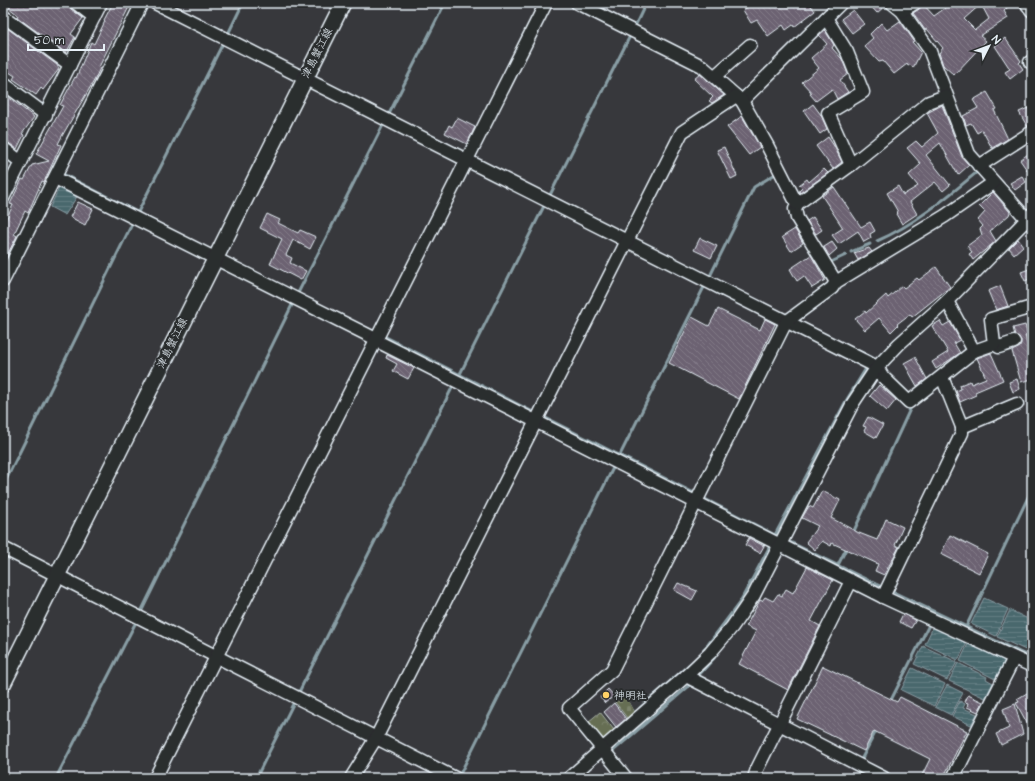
<svg xmlns="http://www.w3.org/2000/svg" width="1035" height="781" viewBox="0 0 1035 781" font-family="'Architects Daughter','Klee One',sans-serif">
<style>
.forest{fill:url(#forest-crowns);stroke:#a7b0a6}
.cemetery{fill:url(#cemetery-stones);stroke:#a7b0a6}
.water{fill:url(#water-rules);stroke:#899ea5}
.lines{fill:none;stroke-linecap:round;stroke-linejoin:round}
.stream{stroke:#899ea5;stroke-width:3}
.building{fill:url(#building-back-hatch);stroke:#e8f1f8;fill-rule:evenodd}
.minor-casing{stroke:#e8f1f8;stroke-width:15}
.major-casing{stroke:#e8f1f8;stroke-width:18}
.minor{stroke:#2a2d2e;stroke-width:12}
.major{stroke:#2a2d2e;stroke-width:15}
.poi-dot{fill:#ffd166;stroke:#2a2d2e;stroke-width:1.5}
.labels{text-anchor:middle;dominant-baseline:central;stroke-width:4;stroke-linejoin:round;paint-order:stroke}
.street-label{font-size:11px;fill:#e8f1f8;stroke:#2a2d2e}
.poi-label{font-size:11px;fill:#e8f1f8;stroke:#2a2d2e;text-anchor:start}
</style>
<defs>
<pattern id="forest-crowns" width="20" height="18" patternUnits="userSpaceOnUse"><rect width="20" height="18" fill="#666e53"/><path d="M2 6a3 3 0 1 1 6 0M12 15a3 3 0 1 1 6 0" fill="none" stroke="#7c836c"/></pattern>
<pattern id="cemetery-stones" width="16" height="16" patternUnits="userSpaceOnUse"><rect width="16" height="16" fill="#666e53"/><path d="M2 7V4a2 2 0 0 1 4 0v3zM10 15v-3a2 2 0 0 1 4 0v3z" fill="#7c836c"/></pattern>
<pattern id="water-rules" width="6" height="5" patternUnits="userSpaceOnUse"><rect width="6" height="5" fill="#4a676d"/><path d="M0 2.5h6" fill="none" stroke="#647d83"/></pattern>
<pattern id="building-back-hatch" width="6" height="6" patternUnits="userSpaceOnUse"><rect width="6" height="6" fill="#6c6272"/><path d="M-1 5l2 2M0 0l6 6M5-1l2 2" fill="none" stroke="#817987"/></pattern>
</defs>
<rect width="100%" height="100%" fill="#37383c"/>
<filter id="ink" filterUnits="userSpaceOnUse"><feTurbulence type="fractalNoise" baseFrequency=".025" numOctaves="2"/><feDisplacementMap in="SourceGraphic" scale="8" xChannelSelector="R" yChannelSelector="G"/><feConvolveMatrix kernelMatrix="1 2 1 2 8 2 1 2 1" color-interpolation-filters="sRGB"/></filter>
<g filter="url(#ink)">
<polygon class="forest" points="600,712 614,730 603,740 588,722"/>
<polygon class="cemetery" points="625,694 634,711 627,718 615,702"/>
<g class="water">
<polygon points="60,186 78,195 65,215 50,207"/>
<polygon points="984,598 1008,609 996,636 971,624"/>
<polygon points="1010,610 1032,621 1032,647 1030,652 997,637"/>
<polygon points="933,627 967,643 958,660 925,644"/>
<polygon points="968,644 1005,661 995,679 960,661"/>
<polygon points="923,646 957,662 947,680 914,664"/>
<polygon points="958,663 987,677 986,679 993,683 985,698 949,681"/>
<polygon points="912,668 945,684 934,706 901,690"/>
<polygon points="947,685 963,693 951,715 935,707"/>
<polygon points="960,701 965,704 963,708 977,714 971,725 952,716"/>
</g>
<g class="lines">
<g class="stream">
<polyline points="635,26 646,3"/>
<polyline points="228,34 243,3"/>
<polyline points="389,114 445,3"/>
<polyline points="65,175 139,213"/>
<polyline points="550,195 630,36"/>
<polyline points="137,214 223,43"/>
<path d="M877 241C914 225 946 198 977 172"/>
<polyline points="851,252 870,244"/>
<polyline points="831,262 846,255"/>
<polyline points="710,276 754,187 777,173"/>
<polyline points="297,295 383,125"/>
<polyline points="382,335 537,414"/>
<polyline points="859,351 871,357"/>
<polyline points="459,376 544,206"/>
<polyline points="542,416 696,494"/>
<polyline points="619,457 704,287"/>
<polyline points="3,486 133,222"/>
<polyline points="701,497 775,535 846,401 865,370"/>
<polyline points="853,533 911,407"/>
<polyline points="788,541 884,588"/>
<polyline points="838,565 847,547"/>
<polyline points="889,590 1032,658"/>
<polyline points="141,612 293,303"/>
<polyline points="966,627 1032,489"/>
<polyline points="701,654 740,602 770,546"/>
<polyline points="698,676 715,657"/>
<polyline points="299,692 454,384"/>
<polyline points="890,702 929,625"/>
<polyline points="640,708 690,664"/>
<polyline points="613,751 689,686"/>
<polyline points="861,760 877,729"/>
<polyline points="858,770 861,778"/>
<polyline points="614,772 618,778"/>
<polyline points="460,774 614,466"/>
<polyline points="56,778 137,620"/>
<polyline points="256,778 294,702"/>
</g>
</g>
<g class="building">
<polygon points="3,3 68,3 71,9 83,18 71,34 75,37 66,53 17,17 18,15"/>
<polygon points="113,3 121,3 129,7 99,67 100,68 95,79 62,136 58,144 61,145 44,182 42,181 28,213 25,211 14,234 17,236 3,263 3,226 13,205 10,204 22,179 24,180 32,165 49,161 36,154 63,106 60,105 75,77 76,78 91,42 94,44 105,21 104,20"/>
<polygon points="745,3 809,3 815,11 794,27 793,25 786,30 783,25 768,36 757,20 751,23 743,10 748,7"/>
<polygon points="868,3 885,3 885,6 877,13"/>
<path d="M922 3 934 16 952 3H1012L1004 11 1008 18 980 36 986 41 954 75 943 65 939 53 943 48 927 29 925 30 913 13 919 9ZM981 4 989 19 975 30 964 19Z"/>
<polygon points="853,10 864,24 852,33 841,19"/>
<polygon points="900,21 914,41 912,42 921,52 913,68 910,65 908,66 907,64 894,74 883,61 879,62 864,46 873,38 870,34 881,23 887,30"/>
<polygon points="3,25 57,65 59,69 43,90 41,88 36,95 13,79 15,76 3,68"/>
<polygon points="825,30 834,45 832,48 842,59 848,74 840,80 848,92 837,99 832,89 816,101 810,94 812,93 802,82 819,68 811,58 827,44 819,35"/>
<polygon points="1005,38 1021,61 1019,63 1023,69 1010,79 1005,72 1010,69 995,46"/>
<polygon points="700,74 724,95 712,103 709,101 713,97 694,79"/>
<polygon points="987,92 997,109 994,110 1008,139 992,148 982,130 977,133 971,123 966,125 963,116 978,108 973,100"/>
<polygon points="3,93 34,117 22,134 24,135 17,149 3,139"/>
<polygon points="813,104 821,115 827,129 820,134 804,111"/>
<polygon points="942,105 962,157 969,165 958,175 940,143 926,155 950,185 943,191 935,182 910,202 917,214 902,224 896,214 898,212 887,193 898,186 903,195 918,186 909,175 921,164 907,148 916,141 922,147 938,133 927,113"/>
<polygon points="1028,108 1032,115 1032,125 1027,126 1019,112"/>
<polygon points="742,116 760,147 749,155 727,127"/>
<polygon points="457,118 475,127 467,144 445,133 449,125 452,127"/>
<polygon points="828,137 834,146 842,162 833,169 816,146"/>
<polygon points="724,147 737,176 731,179 717,150"/>
<polygon points="1032,151 1032,166 1027,170 1020,160"/>
<polygon points="824,169 828,173 800,193 799,191 802,188 799,185 807,179 809,182"/>
<polygon points="1022,176 1026,182 1015,190 1010,183"/>
<polygon points="834,187 861,227 870,222 875,231 870,234 871,238 864,242 858,231 839,244 832,235 843,228 822,196"/>
<polygon points="993,192 1010,212 1009,215 990,231 996,241 973,260 969,254 972,252 967,246 982,235 980,229 983,226 978,220 985,212 979,206"/>
<polygon points="78,202 93,209 85,225 70,217"/>
<polygon points="267,214 280,220 278,223 298,233 300,230 316,237 310,249 293,240 286,255 292,258 290,263 306,271 301,280 270,264 282,239 260,228"/>
<polygon points="813,217 822,230 816,234 807,221"/>
<polygon points="795,229 803,243 791,251 782,237"/>
<polygon points="700,238 717,246 711,258 694,250"/>
<polygon points="1018,239 1023,246 1014,254 1009,248"/>
<polygon points="832,242 837,249 829,256 824,247"/>
<polygon points="869,248 872,252 858,260 854,253"/>
<polygon points="811,255 825,280 812,288 804,276 797,281 790,269"/>
<polygon points="936,267 950,287 912,317 910,314 897,324 898,325 891,332 879,318 865,330 855,319 865,311 866,313 886,295 888,298 902,286 904,288 917,278 919,280"/>
<polygon points="1032,268 1032,278 1025,281 1021,272"/>
<polygon points="1000,286 1008,306 996,310 988,291"/>
<polygon points="718,309 760,330 765,319 775,324 739,399 669,363 692,317 709,326"/>
<polygon points="940,321 943,326 950,322 960,340 954,343 960,353 936,369 932,362 948,352 932,326"/>
<polygon points="1025,325 1028,335 1025,336 1032,361 1032,379 1021,382 1012,351 1020,347 1021,340 1015,335 1013,328"/>
<polygon points="991,353 1003,380 975,392 976,395 960,402 956,391 961,389 960,385 970,381 971,384 986,378 977,358"/>
<polygon points="387,355 414,368 408,379 393,371 397,364 386,358"/>
<polygon points="915,357 927,379 917,386 904,363"/>
<polygon points="1017,379 1020,389 1013,392 1009,382"/>
<polygon points="879,385 896,400 887,411 870,396"/>
<polygon points="868,417 883,425 876,438 864,431 866,427 863,426"/>
<polygon points="822,491 840,500 831,518 859,533 877,540 886,519 903,527 895,545 899,547 884,575 875,571 878,564 832,543 831,546 822,541 815,550 806,542 818,526 802,518 809,506 813,508"/>
<polygon points="950,535 988,554 979,573 941,554"/>
<polygon points="749,538 764,546 760,553 745,545"/>
<polygon points="807,567 833,580 811,621 820,626 788,690 739,664 756,631 746,626 760,600 762,601 765,597 773,601 778,594 782,596 786,589 793,593"/>
<polygon points="678,583 697,591 692,600 674,590"/>
<polygon points="903,614 916,620 911,628 899,622"/>
<polygon points="823,666 897,702 900,697 967,731 943,778 928,778 922,775 930,759 874,731 864,751 797,719"/>
<polygon points="608,689 614,696 605,703 600,697"/>
<polygon points="1032,690 1032,732 1016,703 1019,702 1017,699"/>
<polygon points="968,695 983,702 978,712 967,707 968,703 965,702"/>
<polygon points="614,703 626,719 616,727 604,712"/>
<polygon points="1015,704 1023,734 1001,745 996,734 1009,728 1003,709"/>
</g>
<g class="lines">
<g class="minor-casing">
<g id="minor">
<polyline points="76,3 94,17"/>
<polyline points="155,3 877,367 883,377 909,402 974,351 947,301"/>
<polyline points="577,3 702,66 736,96"/>
<polyline points="892,3 902,11 929,49 969,154 1032,225"/>
<polyline points="1026,3 1032,11"/>
<polyline points="902,11 915,3"/>
<polyline points="3,16 70,65"/>
<polyline points="826,18 847,52 863,92 828,113 851,165"/>
<polyline points="1030,62 1032,61"/>
<polyline points="715,76 750,45"/>
<polyline points="3,83 46,115"/>
<polyline points="742,101 841,3"/>
<polyline points="3,148 21,162"/>
<polyline points="979,166 1032,132"/>
<polyline points="55,178 376,339"/>
<polyline points="3,198 101,3"/>
<polyline points="3,281 142,3"/>
<polyline points="836,282 797,218 795,209 797,204 851,165 929,102 945,96"/>
<polyline points="375,340 883,597 1032,666"/>
<polyline points="994,344 999,347 1014,342"/>
<polyline points="974,351 994,344 991,319 1032,307"/>
<polyline points="962,427 1017,404"/>
<polyline points="3,548 455,778"/>
<polyline points="883,597 962,433 962,427 942,377"/>
<polyline points="686,676 884,778"/>
<polyline points="155,778 546,3"/>
<polyline points="351,778 376,738 682,132 736,96 742,101 767,145 797,204"/>
<polyline points="569,778 686,676 710,653 732,627 754,595 853,403 877,367 899,344 947,301 1032,214"/>
<polyline points="626,778 569,708 612,670 786,322 832,288 836,282 945,216 993,183"/>
<polyline points="754,778 757,769 851,581"/>
<polyline points="953,778 1014,658"/>
</g>
</g>
<g class="major-casing">
<polyline id="major" points="3,684 343,3"/>
</g>
<use href="#minor" class="minor"/>
<use href="#major" class="major"/>
</g>
</g>
<circle class="poi-dot" cx="606" cy="695" r="4"/>
<g class="labels">
<g class="street-label">
<text transform="translate(317 53) rotate(-63)">津島蟹江線</text>
<text transform="translate(172 343) rotate(-64)">津島蟹江線</text>
</g>
<g class="poi-label">
<text x="614" y="695">神明社</text>
</g>
</g>
<rect width="1035" height="781" fill="none" stroke="#2a2d2e" stroke-width="16"/>
<rect x="8" y="8" width="1019" height="765" fill="none" stroke="#e8f1f8" stroke-width="1.5" filter="url(#ink)"/>
<g transform="translate(989 46) rotate(48)" stroke="#2a2d2e" stroke-width="3" paint-order="stroke">
<path d="M0-3L7 15L0 10L-7 15Z" fill="#e8f1f8"/>
<text y="-6" font-size="11" font-weight="bold" text-anchor="middle" fill="#e8f1f8">N</text>
</g>
<path d="M28 44v6h76v-6" fill="none" stroke="#e8f1f8" stroke-width="2"/>
<text x="34" y="44" font-size="12" fill="#e8f1f8" stroke="#2a2d2e" stroke-width="3" paint-order="stroke">50 m</text>
</svg>
